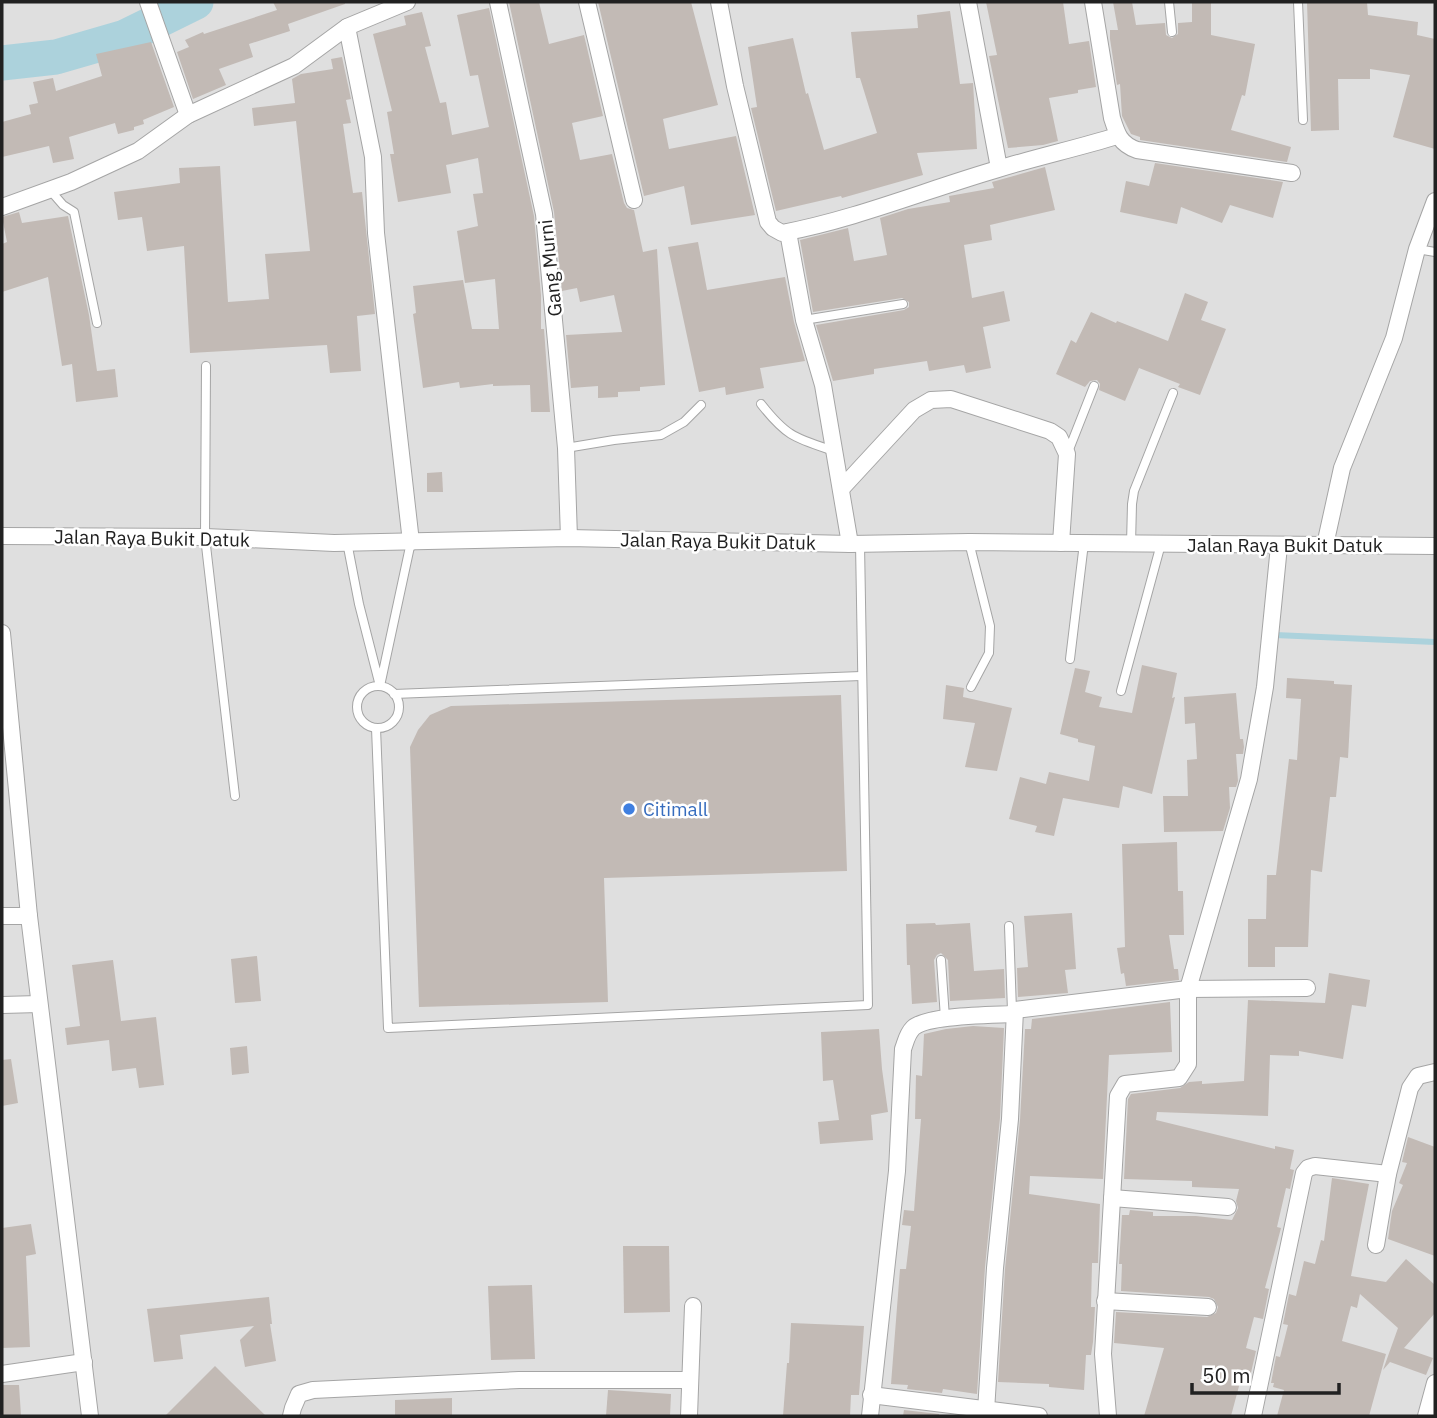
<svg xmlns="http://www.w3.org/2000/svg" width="1437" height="1418" viewBox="0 0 1437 1418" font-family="'IBM Plex Sans',sans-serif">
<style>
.residential{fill:#dfdfdf}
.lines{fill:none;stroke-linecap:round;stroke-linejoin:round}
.stream{stroke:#acd2dc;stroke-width:6}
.river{stroke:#acd2dc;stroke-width:35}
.building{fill:#c2bab5}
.service-casing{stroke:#a5a5a5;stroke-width:10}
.minor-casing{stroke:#a5a5a5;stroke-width:18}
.service{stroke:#fff;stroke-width:8}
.minor{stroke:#fff;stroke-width:16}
.shop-dot{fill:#3f7fe0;stroke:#fff;stroke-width:2.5}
.labels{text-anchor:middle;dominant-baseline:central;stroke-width:5;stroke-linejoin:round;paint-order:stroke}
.street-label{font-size:19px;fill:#212121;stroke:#fff}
.shop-label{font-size:19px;fill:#366cbe;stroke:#fff;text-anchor:start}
</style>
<rect width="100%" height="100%" fill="#f1eee9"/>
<rect class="residential" x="2" y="2" width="1433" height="1414"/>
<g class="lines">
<polyline class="stream" points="1275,635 1435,642"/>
<polyline class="river" points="2,63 56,57 125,37 196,2"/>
</g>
<g class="building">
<polygon points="273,2 345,2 345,4 288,24 290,31 249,44 253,57 219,69 226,85 193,99 177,52 189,47 185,40 203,32 204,34 277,10"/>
<polygon points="509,2 539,2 549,44 584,35 603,116 572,123 580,160 612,154 624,203 627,208 634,210 643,252 657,249 665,385 640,387 640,391 618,392 618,397 598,398 598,386 571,388 566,335 622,332 614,295 580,302 577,288 562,291 554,212"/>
<polygon points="598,2 691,2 718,105 663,119 669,149 736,136 755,215 691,225 684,186 644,196"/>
<polygon points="986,2 1063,2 1069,44 1089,41 1096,87 1078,90 1078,93 1049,98 1058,141 1043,145 1008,148 989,56 997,55"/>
<polygon points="1113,2 1132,2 1136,25 1165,23 1166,35 1172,38 1178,34 1178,23 1192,22 1192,2 1211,2 1211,35 1255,44 1245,96 1242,95 1231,130 1291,147 1287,162 1140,140 1140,137 1131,134 1122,116 1120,84 1117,85 1110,39 1110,30 1118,30"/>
<polygon points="1307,2 1367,2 1368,15 1418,22 1417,35 1435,39 1435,149 1393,137 1410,75 1370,69 1370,79 1338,79 1339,130 1311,131"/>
<polygon points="489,8 534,216 541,295 541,329 544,329 550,412 531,412 530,385 493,386 493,384 460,388 459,382 423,388 413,314 416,313 413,286 463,280 472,329 499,329 495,279 465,283 457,231 478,226 473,194 483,193 478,158 446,165 451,193 398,202 390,154 394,154 387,112 392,111 373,34 406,25 404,16 422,12 431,46 425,47 440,103 446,102 452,135 489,127 478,75 470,76 457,15"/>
<polygon points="950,11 960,84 973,83 977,149 917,153 923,175 842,198 841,196 776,211 751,108 757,107 748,47 793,38 806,94 808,93 824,150 877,133 860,78 856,78 851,32 918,28 917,15"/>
<polygon points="151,42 174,107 143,120 144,124 134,127 134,130 118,134 115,123 69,137 74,159 53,163 49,146 2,157 2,122 31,114 29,105 38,103 33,82 53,78 56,91 102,76 96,54"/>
<polygon points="342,57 351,99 346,100 351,123 343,124 353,193 362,192 375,314 357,316 361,371 330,373 327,345 190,353 184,246 147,251 142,217 118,220 114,192 180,183 179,168 220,166 228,302 269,299 265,254 310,251 296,121 254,126 252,108 295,103 292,79 301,74 333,69 331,59"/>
<polygon points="1155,163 1283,182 1273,218 1230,205 1222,223 1181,207 1177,224 1120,212 1126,181 1149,186"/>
<polygon points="1045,167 1055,210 990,225 992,240 964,245 972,298 1004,291 1010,321 983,327 991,368 966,373 964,365 929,371 927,361 874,369 874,374 833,381 816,325 904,310 909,307 909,302 902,298 813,312 800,240 848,228 854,261 887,255 880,218 908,209 950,202 949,196 994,188 992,182"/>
<polygon points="19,212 22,223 68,216 89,315 97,371 115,369 118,397 76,402 72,364 62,366 48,277 2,292 2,244 7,242 2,217"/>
<polygon points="698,242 707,290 785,277 794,322 805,361 760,368 764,388 726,395 725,387 699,392 668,247"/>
<polygon points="1185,293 1208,302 1201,320 1226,329 1200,395 1178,387 1180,384 1139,368 1125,401 1099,390 1100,384 1097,380 1090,381 1085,387 1056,374 1071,340 1076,343 1091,312 1116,323 1117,321 1168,341"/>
<polygon points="442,472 443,492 427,492 427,473"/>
<polygon points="1142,665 1177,673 1172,698 1175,697 1152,794 1123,786 1119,808 1063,798 1054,836 1035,832 1037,826 1009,819 1020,777 1046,784 1049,772 1089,781 1095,746 1078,742 1078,739 1060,734 1075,668 1090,671 1085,692 1102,697 1099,707 1132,713"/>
<polygon points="1287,678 1334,681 1334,684 1352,685 1348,758 1340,757 1336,797 1330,797 1322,872 1311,870 1308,947 1275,947 1275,967 1248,967 1248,919 1266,919 1267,875 1276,875 1289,759 1297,760 1301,699 1286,698"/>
<polygon points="946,685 964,688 963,697 1012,708 997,771 965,767 975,723 943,719"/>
<polygon points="1236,693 1240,739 1243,739 1244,747 1243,754 1236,754 1238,781 1236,787 1229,787 1230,808 1223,831 1164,832 1163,796 1188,796 1187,760 1197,759 1195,723 1185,724 1184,697"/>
<polygon points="841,695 847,871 604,878 608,1002 419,1007 410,747 418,730 430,715 451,706"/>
<polygon points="1177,842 1178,891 1183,891 1184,935 1169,935 1174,969 1178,969 1179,980 1126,986 1124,973 1121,974 1117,948 1125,947 1122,844"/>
<polygon points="1072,913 1076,969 1065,970 1068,993 1018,997 1017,968 1028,967 1024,916"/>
<polygon points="935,923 936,925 970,923 974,971 1004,969 1005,998 950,1001 948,960 941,953 937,955 934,960 937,1002 912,1004 910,965 907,965 906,924"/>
<polygon points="257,956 261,1001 235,1003 231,959"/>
<polygon points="113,960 121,1021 156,1017 164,1085 139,1088 136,1068 112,1071 109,1040 67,1045 65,1028 80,1026 72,965"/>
<polygon points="1329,973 1370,980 1366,1007 1352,1005 1343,1059 1299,1051 1299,1056 1270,1055 1268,1116 1157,1112 1156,1120 1275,1149 1275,1146 1294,1150 1290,1169 1294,1170 1290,1189 1286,1188 1277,1227 1281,1228 1265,1288 1269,1289 1263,1319 1254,1317 1246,1348 1256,1351 1250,1377 1242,1375 1231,1416 1144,1416 1164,1348 1114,1343 1116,1312 1207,1317 1216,1313 1218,1307 1214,1299 1209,1297 1121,1291 1122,1264 1119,1264 1122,1215 1129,1215 1130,1210 1153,1212 1153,1216 1196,1216 1232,1220 1238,1208 1236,1201 1239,1189 1192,1187 1192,1181 1124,1179 1128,1099 1131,1094 1180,1088 1189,1082 1202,1081 1202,1084 1244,1081 1248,1000 1325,1003"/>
<polygon points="1170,1002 1172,1052 1109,1055 1103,1179 1030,1176 1029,1194 1100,1204 1098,1263 1092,1263 1091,1307 1095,1307 1093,1342 1091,1355 1086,1355 1084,1390 1049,1387 1049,1384 998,1382 1005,1269 1020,1120 1025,1029 1031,1029 1032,1019"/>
<polygon points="973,1026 1004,1028 1000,1118 985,1267 977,1394 943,1389 942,1393 907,1389 908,1385 891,1384 900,1269 906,1269 911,1226 902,1225 904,1210 914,1211 921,1119 915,1119 916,1075 922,1076 924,1034 946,1029"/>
<polygon points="879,1029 882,1069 888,1112 871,1115 873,1140 820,1144 818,1122 839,1120 833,1080 823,1081 821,1032"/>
<polygon points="247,1046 249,1073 232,1075 230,1048"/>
<polygon points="11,1059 18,1103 2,1106 2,1060"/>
<polygon points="1408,1137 1435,1147 1435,1256 1388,1239 1392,1211 1403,1185 1399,1183 1407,1163 1402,1162"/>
<polygon points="1332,1178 1369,1184 1351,1276 1386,1282 1406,1259 1435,1285 1435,1313 1404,1348 1433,1358 1426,1375 1390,1362 1383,1370 1398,1328 1360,1294 1357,1308 1351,1306 1342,1341 1386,1354 1369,1416 1277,1416 1284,1390 1273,1387 1274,1383 1271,1383 1276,1356 1280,1357 1288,1325 1283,1324 1289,1294 1296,1296 1304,1261 1315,1264 1321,1240 1324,1241"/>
<polygon points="31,1224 36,1254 26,1256 30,1347 2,1348 2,1228"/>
<polygon points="623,1246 669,1246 670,1312 624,1313"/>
<polygon points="532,1285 535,1359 491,1360 488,1286"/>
<polygon points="269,1297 272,1324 270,1324 276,1361 245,1367 240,1340 254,1326 180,1335 183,1359 154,1362 147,1309"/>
<polygon points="791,1323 864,1326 859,1395 851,1395 850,1416 783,1416 787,1363 789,1363"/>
<polygon points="215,1366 231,1382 266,1416 165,1416"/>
<polygon points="2,1385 19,1385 21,1416 2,1416"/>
<polygon points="608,1390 671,1394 670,1416 606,1416"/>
<polygon points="452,1398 452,1416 395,1416 395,1400"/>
<polygon points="904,1410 939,1414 939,1416 903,1416"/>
</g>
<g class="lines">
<g class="service-casing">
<g id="service">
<polyline points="1169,2 1172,32"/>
<polyline points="1298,2 1303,120"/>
<polyline points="50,190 63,205 74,212 97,323"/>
<polyline points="1417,249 1435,252"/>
<polyline points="804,320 903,304"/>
<polyline points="206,366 205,537 235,796"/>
<path d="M761 404C787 437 795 438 834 451"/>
<polyline points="566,448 614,440 661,435 684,422 701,405"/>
<polyline points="1068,452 1094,386"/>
<polyline points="347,542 359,604 380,686 411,542"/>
<polyline points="969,542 990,626 989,653 971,687"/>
<polyline points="1131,544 1132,504 1134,491 1173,393"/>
<polyline points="1070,659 1084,543"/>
<circle cx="378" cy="707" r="21"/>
<polyline points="1121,691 1161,544"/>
<polyline points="394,694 861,676"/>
<polyline points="376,728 388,1028 868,1005 860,544"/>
<polyline points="1009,926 1012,1011"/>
<polyline points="941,960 945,1018"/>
</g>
</g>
<g class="minor-casing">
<g id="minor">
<polyline points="148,2 188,115"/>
<polyline points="498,2 544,214 566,448 569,538"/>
<polyline points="587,2 634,200"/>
<path d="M719 2 735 86 768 222 773 228 782 233C856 219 926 190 998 169 1037 157 1078 148 1117 136"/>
<polyline points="968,2 999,168"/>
<path d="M1093 2 1112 118C1117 134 1120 144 1137 150L1292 173"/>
<polyline points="347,27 373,157 376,233 411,542"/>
<polyline points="2,207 71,182 138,151 188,115 294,66 347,27 407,2"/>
<polyline points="788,232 804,320 823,385 850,544"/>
<polyline points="841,489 914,410 931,400 951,399 1050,431 1059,437 1067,454 1061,543"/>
<polyline points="2,536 205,537 334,543 569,538 850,544 969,542 1435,546"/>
<polyline points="1325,545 1342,468 1394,338 1417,249 1435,201"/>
<polyline points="2,633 29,916 90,1416"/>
<polyline points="2,916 29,916"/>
<polyline points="2,1005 39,1004"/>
<polyline points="1112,1198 1228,1207"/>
<polyline points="1376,1245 1388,1174 1410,1088 1418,1076 1435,1072"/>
<polyline points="1105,1301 1208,1307"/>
<polyline points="2,1374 84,1362"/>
<polyline points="871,1395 1039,1416"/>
<polyline points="986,1411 995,1268 1010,1119 1015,1010"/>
<polyline points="291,1416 293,1408 299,1394 313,1390 519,1380 690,1380"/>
<polyline points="689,1416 693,1306"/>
<path d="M870 1416 897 1171 903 1049C906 1041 907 1034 913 1028 926 1015 992 1015 1012 1014L1015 1010 1188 989 1307 988"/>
<polyline points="1108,1416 1103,1354 1118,1096 1125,1084 1179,1078 1188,1064 1188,989 1249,779 1265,687 1279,546"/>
<polyline points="1253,1416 1304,1173 1308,1168 1315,1166 1388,1174"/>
<polyline points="1426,1416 1435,1383"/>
</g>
</g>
<use href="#service" class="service"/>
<use href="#minor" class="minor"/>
</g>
<circle class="shop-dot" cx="629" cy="809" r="7"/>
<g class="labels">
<g class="street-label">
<text transform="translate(550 268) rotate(-96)">Gang Murni</text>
<text transform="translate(152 538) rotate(1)">Jalan Raya Bukit Datuk</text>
<text transform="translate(718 541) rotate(1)">Jalan Raya Bukit Datuk</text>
<text x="1285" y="545">Jalan Raya Bukit Datuk</text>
</g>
<g class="shop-label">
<text x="643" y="809">Citimall</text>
</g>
</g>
<rect width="1437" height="1418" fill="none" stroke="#212121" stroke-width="7"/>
<path d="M1192 1383v10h147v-10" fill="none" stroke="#212121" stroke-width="3.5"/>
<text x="1202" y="1383" font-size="21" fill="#212121" stroke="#ffffff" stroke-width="5" paint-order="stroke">50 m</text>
</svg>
